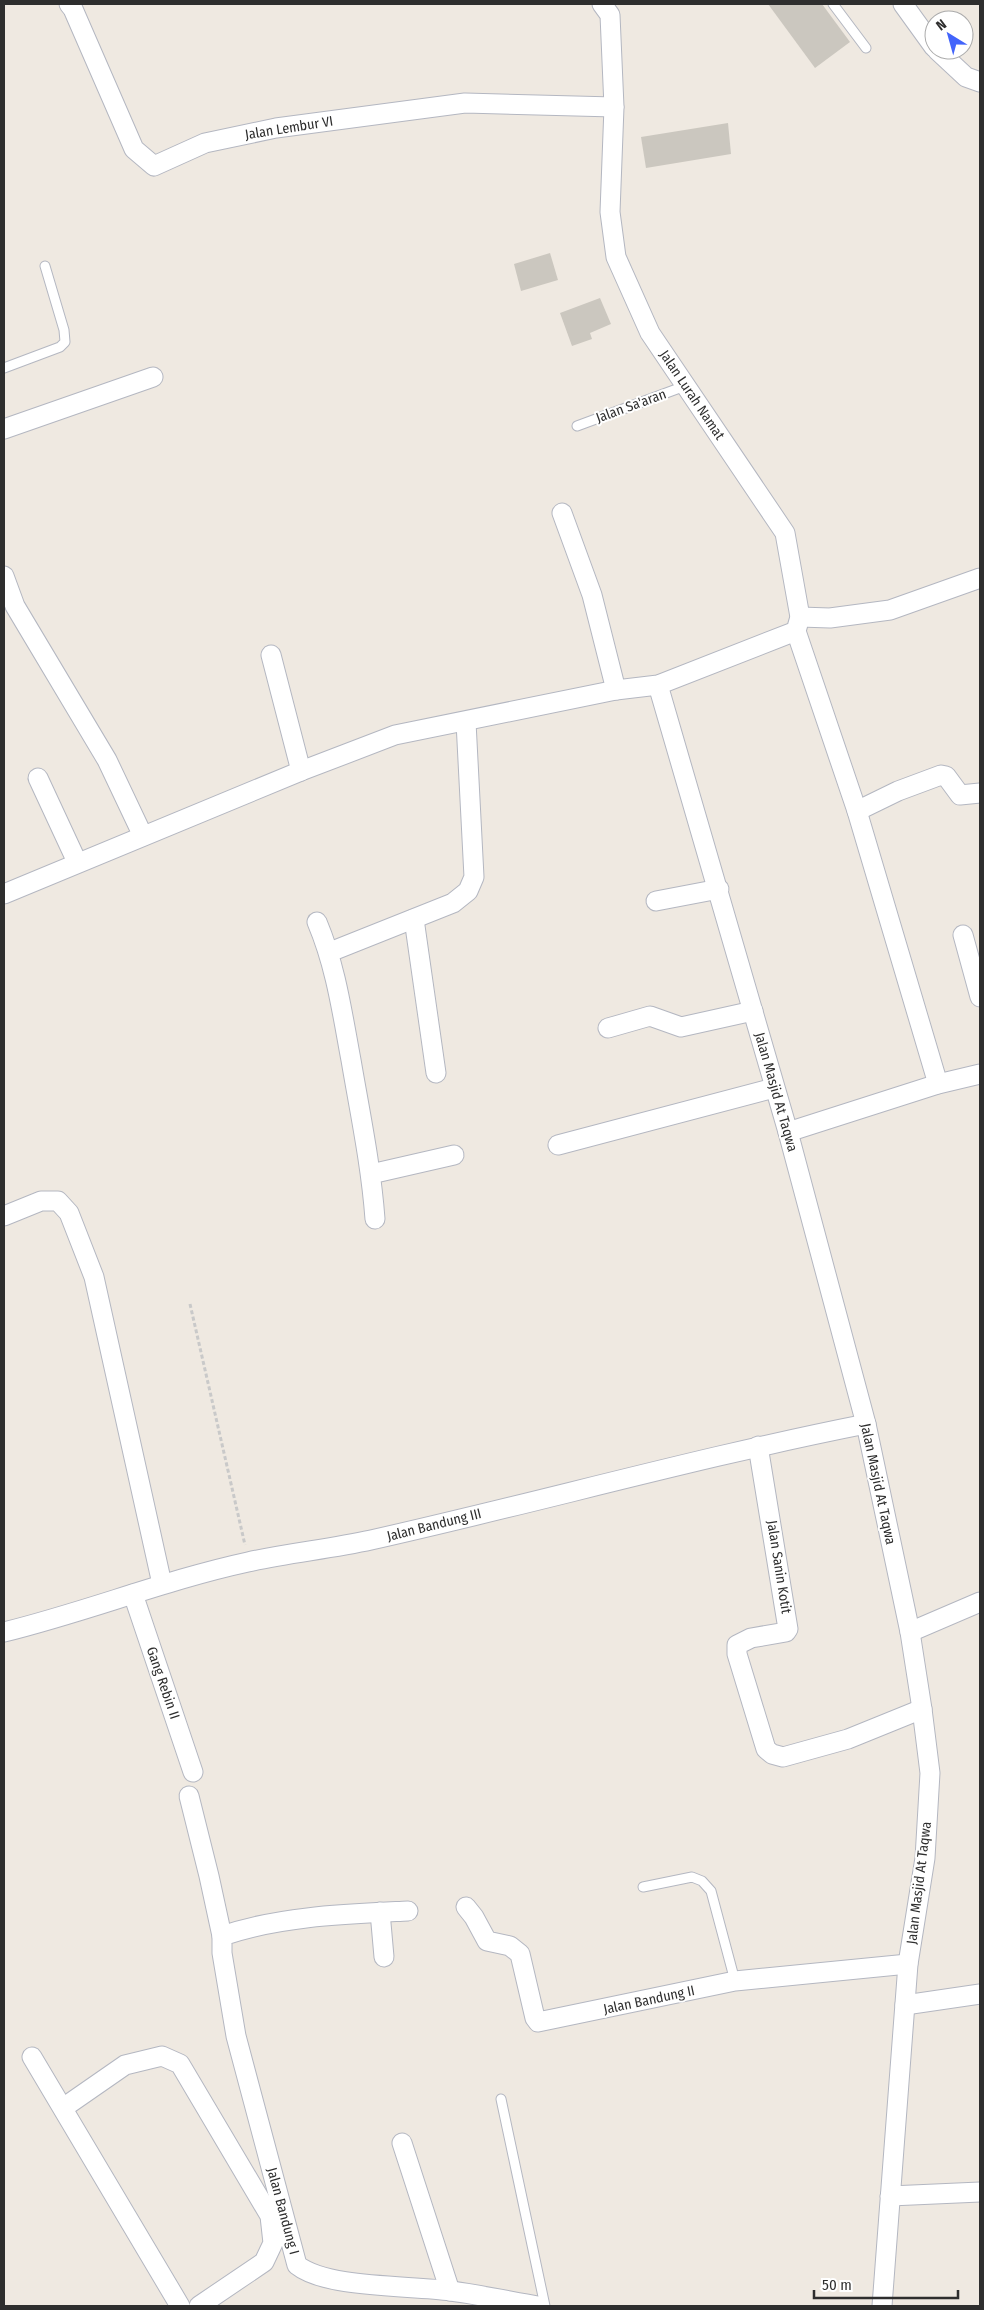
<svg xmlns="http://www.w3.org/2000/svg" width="984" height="2310" viewBox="0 0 984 2310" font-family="'Fira Sans Condensed',sans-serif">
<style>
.building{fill:#cbc7bf}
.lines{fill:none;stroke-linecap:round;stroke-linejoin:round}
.service-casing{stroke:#b4b7c1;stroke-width:11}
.minor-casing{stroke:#b4b7c1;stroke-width:21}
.path{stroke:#c9c9c9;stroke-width:3;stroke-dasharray:4 2.5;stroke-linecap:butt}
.service{stroke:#fff;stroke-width:9}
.minor{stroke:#fff;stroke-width:19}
.labels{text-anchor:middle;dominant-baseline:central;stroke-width:4;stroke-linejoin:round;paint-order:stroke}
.street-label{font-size:14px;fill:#2e2e2e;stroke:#fff}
</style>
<rect width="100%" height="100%" fill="#efe9e1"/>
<g class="building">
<polygon points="768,4 822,4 850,42 815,68"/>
<polygon points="728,123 731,154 646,168 641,137"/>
<polygon points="550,253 558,280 521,291 514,264"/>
<polygon points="600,298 611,324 590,333 592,339 572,346 560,313"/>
</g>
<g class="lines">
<g class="service-casing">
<g id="service">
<polyline points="833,4 866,48"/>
<polyline points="4,368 60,347 65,342 64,330 45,266"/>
<polyline points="577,426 685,386"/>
<polyline points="643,1887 692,1877 702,1881 711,1891 735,1981"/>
<polyline points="501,2099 545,2306"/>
</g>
</g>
<g class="minor-casing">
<g id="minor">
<polyline points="69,4 73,9 134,149 154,166 205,143 276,128 465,103 614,107"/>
<polyline points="903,4 934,47"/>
<polyline points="937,50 966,77 980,82"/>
<polyline points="4,429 153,377"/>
<polyline points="562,513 592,595 616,690"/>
<polyline points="4,576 15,606 107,760 143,836"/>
<polyline points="800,617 830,618 890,610 980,578"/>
<polyline points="796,631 857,811 938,1084"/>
<polyline points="271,655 301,771"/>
<polyline points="658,685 788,1132 866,1424 910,1632 922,1709 930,1773 925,1858 908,1964 882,2306"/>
<polyline points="38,778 77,862"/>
<polyline points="857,811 898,791 941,775 946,776 960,795 980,793"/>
<polyline points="4,894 301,771 395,735 616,690 658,685 796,631 800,617 785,533 650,333 616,257 610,212 614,107 610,15 602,4"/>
<polyline points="656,901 719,889"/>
<polyline points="414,919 436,1073"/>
<path d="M317 922C336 967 342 1012 351 1060 360 1113 371 1165 375 1219"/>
<polyline points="963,935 980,997"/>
<polyline points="330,952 453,903 468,891 474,877 466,722"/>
<polyline points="608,1028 650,1016 681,1027 753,1011"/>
<polyline points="788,1132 938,1084 980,1074"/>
<polyline points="558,1145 774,1088"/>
<polyline points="371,1174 454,1155"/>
<polyline points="4,1216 41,1201 58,1201 69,1213 94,1277 162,1584"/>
<polyline points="758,1446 788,1629 786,1632 751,1638 737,1645 737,1654 766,1749 772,1754 783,1757 848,1739 922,1709"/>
<polyline points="133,1594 193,1772"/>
<path d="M4 1632C86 1612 165 1580 248 1562 288 1553 330 1549 371 1540 536 1503 699 1457 866 1424"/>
<polyline points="910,1632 980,1602"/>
<polyline points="189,1796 209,1876 222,1936"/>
<polyline points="466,1907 474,1917 487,1941 510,1946 520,1954 535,2018 538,2022 735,1981 908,1964"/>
<path d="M408 1911C347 1914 280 1916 222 1936V1953L236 2036 297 2265C327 2289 411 2285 451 2291 480 2295 509 2301 538 2306"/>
<polyline points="380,1912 384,1957"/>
<polyline points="905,2005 980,1994"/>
<polyline points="32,2057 180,2306"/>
<polyline points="63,2108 125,2065 162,2056 180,2064 270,2216 273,2243 264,2262 199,2306"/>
<polyline points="402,2143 450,2291"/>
<polyline points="890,2196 980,2192"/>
</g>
</g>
<polyline class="path" points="190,1304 245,1545"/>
<use href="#service" class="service"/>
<use href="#minor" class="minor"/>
</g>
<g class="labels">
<g class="street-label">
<text transform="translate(289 128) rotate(-9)">Jalan Lembur VI</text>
<text transform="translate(692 395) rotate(56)">Jalan Lurah Namat</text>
<text transform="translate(631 406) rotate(-20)">Jalan Sa'aran</text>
<text transform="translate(776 1092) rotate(74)">Jalan Masjid At Taqwa</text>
<text transform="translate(878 1484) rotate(78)">Jalan Masjid At Taqwa</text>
<text transform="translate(434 1525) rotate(-14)">Jalan Bandung III</text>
<text transform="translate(779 1567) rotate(81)">Jalan Sanin Kotit</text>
<text transform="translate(163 1683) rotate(71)">Gang Rebin II</text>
<text transform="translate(919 1883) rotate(-83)">Jalan Masjid At Taqwa</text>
<text transform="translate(649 2000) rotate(-12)">Jalan Bandung II</text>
<text transform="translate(283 2211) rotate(75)">Jalan Bandung I</text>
</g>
</g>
<rect width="984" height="2310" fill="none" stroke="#2e2e2e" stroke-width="10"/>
<g transform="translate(949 35) rotate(323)"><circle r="24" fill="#ffffff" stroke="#ababab"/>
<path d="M0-4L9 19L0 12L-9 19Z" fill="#4264fb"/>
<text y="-8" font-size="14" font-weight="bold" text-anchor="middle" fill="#2e2e2e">N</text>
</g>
<path d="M814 2290v8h144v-8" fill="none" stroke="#2e2e2e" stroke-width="2.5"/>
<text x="822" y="2290" font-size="15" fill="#2e2e2e" stroke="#ffffff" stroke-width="4" paint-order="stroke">50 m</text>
</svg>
